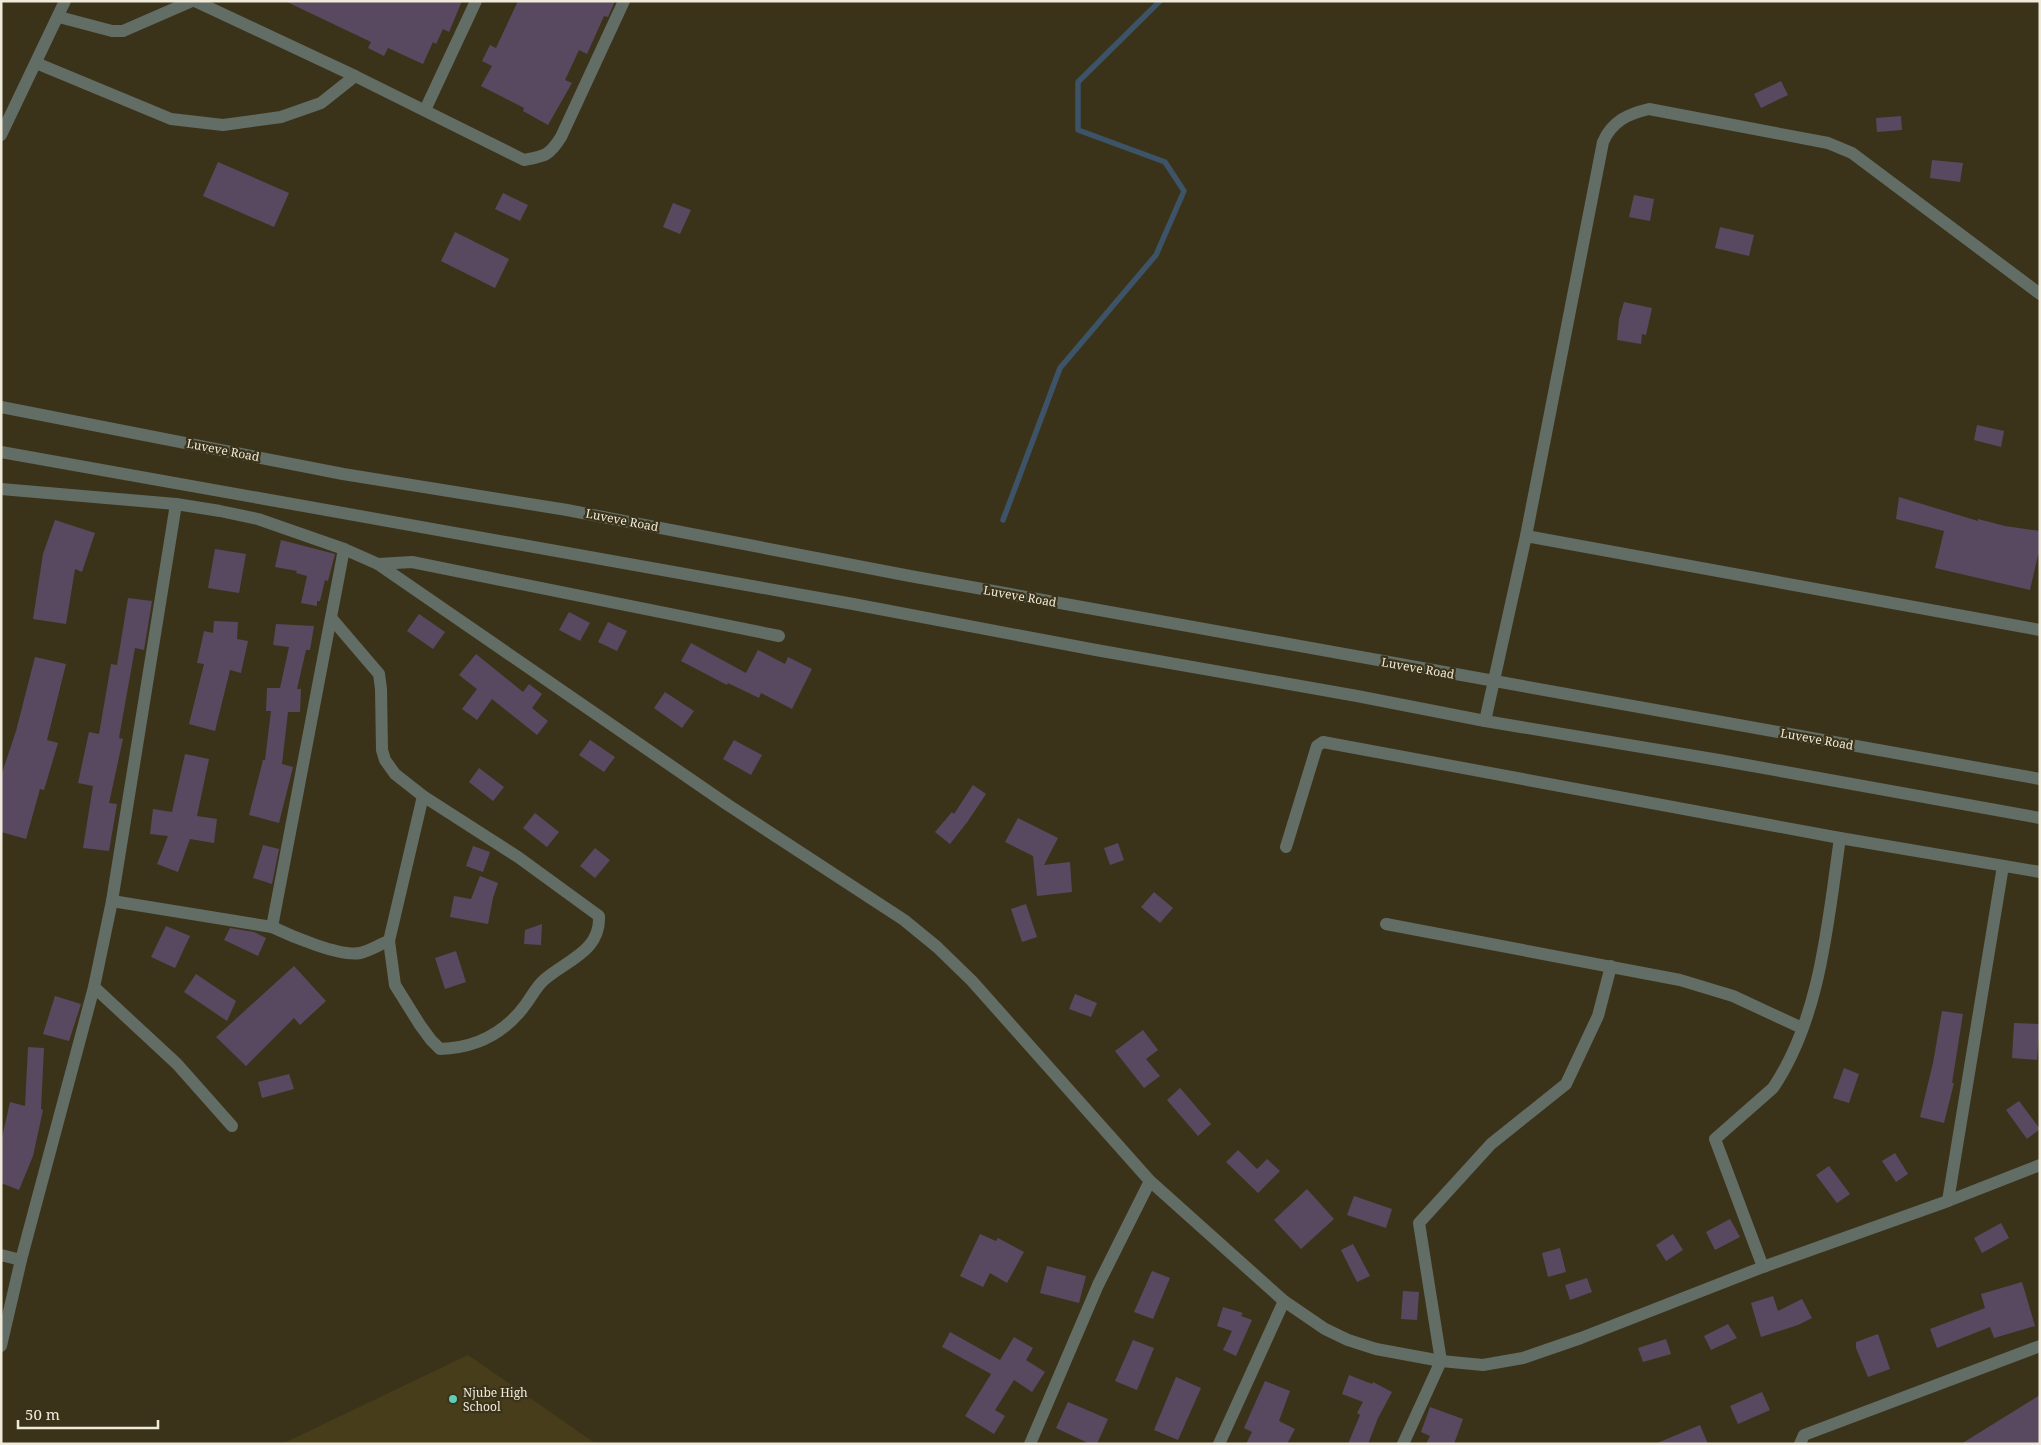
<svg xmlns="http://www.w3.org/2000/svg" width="2041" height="1445" viewBox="0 0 2041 1445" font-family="'Noto Serif',serif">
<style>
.built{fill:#473d1b}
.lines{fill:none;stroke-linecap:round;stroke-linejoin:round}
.stream{stroke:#3d5468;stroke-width:5.5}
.building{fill:#584961}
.minor{stroke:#626d65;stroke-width:12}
.poi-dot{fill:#5eceb7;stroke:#3b3319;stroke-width:2}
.labels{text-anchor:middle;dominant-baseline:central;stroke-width:4.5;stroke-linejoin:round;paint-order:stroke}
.street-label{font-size:12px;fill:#efeada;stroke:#3b3319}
.poi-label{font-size:12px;fill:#efeada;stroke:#3b3319;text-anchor:start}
</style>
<rect width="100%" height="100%" fill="#3b3319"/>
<polygon class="built" points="468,1355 596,1444 282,1444"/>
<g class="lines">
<polyline class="stream" points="1003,520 1060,368 1156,255 1184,191 1165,162 1078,130 1078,82 1160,1"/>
</g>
<g class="building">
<polygon points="285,1 462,1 449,32 443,29 436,44 433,42 423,64 388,48 384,56 368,48 371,42"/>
<polygon points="518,1 615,1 608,17 604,16 587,54 579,50 565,80 572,83 548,125 523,111 524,108 481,86 492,66 482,61 490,45 496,48"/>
<polygon points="1781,81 1788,95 1761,108 1754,94"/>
<polygon points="1901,116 1902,130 1877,132 1876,118"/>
<polygon points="1932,160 1963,163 1960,182 1930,178"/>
<polygon points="218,162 289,193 274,227 203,196"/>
<polygon points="503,193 528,205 520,221 495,209"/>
<polygon points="1634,195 1654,199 1650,221 1629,217"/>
<polygon points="673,203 691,210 680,234 663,227"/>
<polygon points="1720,227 1754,235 1749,256 1715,248"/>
<polygon points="455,232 509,259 495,288 441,261"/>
<polygon points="1624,302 1652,308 1646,335 1642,334 1641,344 1617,340 1619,319"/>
<polygon points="1977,425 2004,431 2001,447 1974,440"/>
<polygon points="1899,497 1978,521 1978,519 2005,526 2040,531 2040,555 2038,555 2030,590 1935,568 1944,531 1896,519"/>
<polygon points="55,520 95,533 82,572 75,569 66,624 33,619 43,554"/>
<polygon points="281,540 335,554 328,581 325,580 320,601 317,601 317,606 301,603 307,576 296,573 297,571 275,567"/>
<polygon points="215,549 246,554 239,593 208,588"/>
<polygon points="128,598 152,601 144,650 135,648 119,738 123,739 109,803 117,804 109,851 83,848 93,786 78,783 89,732 99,734 111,664 117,665"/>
<polygon points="569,612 590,623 580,641 559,630"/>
<polygon points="419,614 445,632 433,649 407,631"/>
<polygon points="214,621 238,622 237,639 248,641 241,673 230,670 215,731 189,724 204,664 197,663 204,631 213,633"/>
<polygon points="608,622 627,631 617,651 598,642"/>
<polygon points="276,624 314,626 310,650 306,650 297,689 301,689 300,712 288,712 282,764 293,767 279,823 249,815 263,760 265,760 271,711 266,711 267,688 280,688 289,647 273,645"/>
<polygon points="691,643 746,673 758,650 785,664 788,657 812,669 792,709 761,693 759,698 728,683 727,685 681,661"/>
<polygon points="476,654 523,692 529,684 542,694 532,708 548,721 537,735 492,699 477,720 462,709 477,689 459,675"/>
<polygon points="35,657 66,664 47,740 58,743 44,790 40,789 26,839 1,832 1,776 16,731"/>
<polygon points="665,692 694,711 682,728 654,708"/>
<polygon points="590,740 615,757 604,772 579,755"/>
<polygon points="734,740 762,755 751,775 723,759"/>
<polygon points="185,754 209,759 197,816 217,819 214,843 190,839 178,872 157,864 168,836 150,834 153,809 172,812"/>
<polygon points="479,768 504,787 493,801 469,782"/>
<polygon points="973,785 986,794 968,821 950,844 935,832 952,812 954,814"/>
<polygon points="535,813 559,832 547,847 523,828"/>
<polygon points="1018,818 1058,838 1044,865 1070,862 1072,892 1037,896 1033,856 1005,842"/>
<polygon points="1118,843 1124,860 1110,865 1104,848"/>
<polygon points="263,845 279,849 272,884 253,878"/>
<polygon points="473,846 490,852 483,872 466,866"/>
<polygon points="595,848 610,860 595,878 580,866"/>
<polygon points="480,876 498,883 493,898 488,924 450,917 454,896 471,899"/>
<polygon points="1154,892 1173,908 1160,923 1141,907"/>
<polygon points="1026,904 1037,937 1022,942 1011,909"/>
<polygon points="542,924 541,945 524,944 525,930"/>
<polygon points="166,926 190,936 175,968 151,957"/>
<polygon points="230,928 254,932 266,938 258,956 224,940"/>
<polygon points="456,951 466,982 445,989 435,958"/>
<polygon points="294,966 326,1001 300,1025 294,1018 246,1066 216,1037"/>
<polygon points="196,974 236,1001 227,1021 184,992"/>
<polygon points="1075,994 1097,1003 1091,1017 1069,1009"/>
<polygon points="55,996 81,1004 69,1041 43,1034"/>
<polygon points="1942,1011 1963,1014 1952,1083 1954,1083 1944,1123 1920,1117 1933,1063"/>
<polygon points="2014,1023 2040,1024 2037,1060 2012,1058"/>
<polygon points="1143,1030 1158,1050 1146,1059 1160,1076 1144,1088 1115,1051"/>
<polygon points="28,1047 44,1048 41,1109 43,1110 33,1156 19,1190 1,1183 1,1142 10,1102 25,1106"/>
<polygon points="1844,1068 1859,1074 1849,1103 1833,1098"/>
<polygon points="289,1074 294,1089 262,1098 258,1082"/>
<polygon points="1180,1088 1211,1124 1198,1136 1167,1100"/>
<polygon points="2019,1101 2040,1129 2027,1139 2006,1110"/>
<polygon points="1238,1150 1257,1169 1267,1159 1280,1171 1258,1193 1226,1162"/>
<polygon points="1895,1153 1908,1174 1896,1182 1882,1161"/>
<polygon points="1829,1166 1850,1194 1837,1203 1816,1175"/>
<polygon points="1307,1189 1334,1219 1301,1249 1274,1220"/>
<polygon points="1354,1196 1392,1209 1386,1228 1347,1215"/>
<polygon points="1730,1219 1740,1237 1715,1250 1706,1232"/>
<polygon points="2001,1223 2009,1238 1982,1253 1974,1238"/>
<polygon points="980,1234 996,1241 998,1238 1024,1252 1007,1283 990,1273 983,1287 960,1276"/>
<polygon points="1673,1234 1683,1250 1666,1261 1656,1245"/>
<polygon points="1353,1244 1370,1276 1357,1282 1341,1250"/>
<polygon points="1560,1248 1566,1272 1548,1277 1542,1253"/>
<polygon points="1047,1266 1086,1276 1079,1303 1040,1293"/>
<polygon points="1152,1271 1170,1278 1153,1319 1134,1312"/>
<polygon points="1587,1278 1592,1292 1570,1300 1565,1285"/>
<polygon points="2022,1282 2035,1326 1994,1338 1990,1327 1937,1348 1930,1329 1985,1308 1981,1294"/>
<polygon points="1403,1291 1419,1292 1417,1320 1401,1319"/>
<polygon points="1773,1296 1778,1311 1802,1299 1812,1318 1798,1325 1761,1337 1751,1303"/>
<polygon points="1223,1307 1243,1313 1241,1316 1252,1320 1236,1356 1223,1350 1232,1331 1217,1326"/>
<polygon points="1728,1324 1737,1338 1711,1350 1704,1336"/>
<polygon points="950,1332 1000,1360 1014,1337 1033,1348 1026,1360 1045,1372 1032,1392 1014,1380 995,1410 1005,1416 994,1434 965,1416 991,1374 942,1347"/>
<polygon points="1878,1334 1890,1369 1868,1377 1856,1348 1856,1342"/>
<polygon points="1666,1339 1671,1354 1643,1362 1638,1348"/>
<polygon points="1133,1340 1154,1348 1137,1390 1115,1381"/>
<polygon points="1349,1375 1372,1384 1373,1382 1392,1392 1378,1418 1368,1444 1348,1444 1360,1415 1357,1413 1363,1402 1342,1394"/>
<polygon points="1176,1377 1201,1388 1178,1440 1154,1430"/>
<polygon points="1265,1381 1290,1391 1279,1421 1295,1429 1287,1444 1246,1444 1252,1432 1244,1428"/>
<polygon points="1762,1392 1770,1410 1738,1424 1730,1406"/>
<polygon points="2040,1395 2040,1444 1961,1444"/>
<polygon points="1068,1402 1108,1419 1097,1444 1090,1444 1056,1428"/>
<polygon points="1430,1407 1463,1419 1454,1444 1426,1444 1430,1436 1421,1432"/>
<polygon points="1700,1425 1708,1444 1655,1444"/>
</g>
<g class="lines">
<g class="minor">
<path d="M195 1 355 76 524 160C545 156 549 156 561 137L624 1"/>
<polyline points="59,17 112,31 123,31 192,1"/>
<polyline points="36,63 171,119 223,125 281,117 321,103 355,76"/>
<polyline points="425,110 476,1"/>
<polyline points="1,135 65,1"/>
<polyline points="1,407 343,474 567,510 910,576 2040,779"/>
<polyline points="1,452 853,604 1096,650 1357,696 1485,721 1719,760 2040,818"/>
<polyline points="1,489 176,504 220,511 258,519 344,549 378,564 728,805 904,920 937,947 972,981 1150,1181 1284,1301 1325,1329 1348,1340 1376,1349 1441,1361 1483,1365 1523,1358 1581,1338 1763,1267 1948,1201 2040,1165"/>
<polyline points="1526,536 2040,630"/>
<polyline points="378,564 412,562 779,636"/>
<path d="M332 619 379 674 381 689 382 750 385 760 395 774 423 796 518 857 599 916C601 951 567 960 544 980 536 987 532 996 526 1004 505 1033 476 1048 440 1049L431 1040 420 1025 395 985 389 941"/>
<path d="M1485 721 1526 536 1603 142C1612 121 1628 114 1649 109L1828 143 1852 153 2040 294"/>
<polyline points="1286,847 1317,746 1323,742 1840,838 2040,872"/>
<polyline points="112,901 272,927 344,549"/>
<polyline points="1386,924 1680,980 1733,996 1802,1028"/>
<path d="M272 927C291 936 340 957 360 953 370 951 380 944 389 941L423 796"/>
<polyline points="94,987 177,1064 232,1126"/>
<polyline points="1948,1201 2003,866"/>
<polyline points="1,1255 21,1260"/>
<path d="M1763 1267 1715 1139 1773 1088C1821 1017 1828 920 1840 838"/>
<polyline points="1,1346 21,1260 94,987 112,901 176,504"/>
<polyline points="1030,1444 1098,1285 1150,1181"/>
<polyline points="1219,1444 1284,1301"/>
<polyline points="1403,1444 1441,1361 1419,1223 1491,1144 1566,1084 1598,1016 1611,966"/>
<polyline points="1800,1444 1804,1435 2040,1346"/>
</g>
</g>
<circle class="poi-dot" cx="453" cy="1399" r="5"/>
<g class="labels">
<g class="street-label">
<text transform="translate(223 450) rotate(11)">Luveve Road</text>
<text transform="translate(622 520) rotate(11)">Luveve Road</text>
<text transform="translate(1020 596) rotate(10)">Luveve Road</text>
<text transform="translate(1418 668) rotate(10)">Luveve Road</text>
<text transform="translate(1817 739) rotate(10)">Luveve Road</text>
</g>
<g class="poi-label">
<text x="463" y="1392">Njube High<tspan x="463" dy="14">School</tspan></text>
</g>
</g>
<rect width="2041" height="1445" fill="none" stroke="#efeada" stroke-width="5"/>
<path d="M18 1420v8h140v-8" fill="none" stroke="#efeada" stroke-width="2.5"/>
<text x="25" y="1420" font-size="15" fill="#efeada" stroke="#3b3319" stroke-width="4" paint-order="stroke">50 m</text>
</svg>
